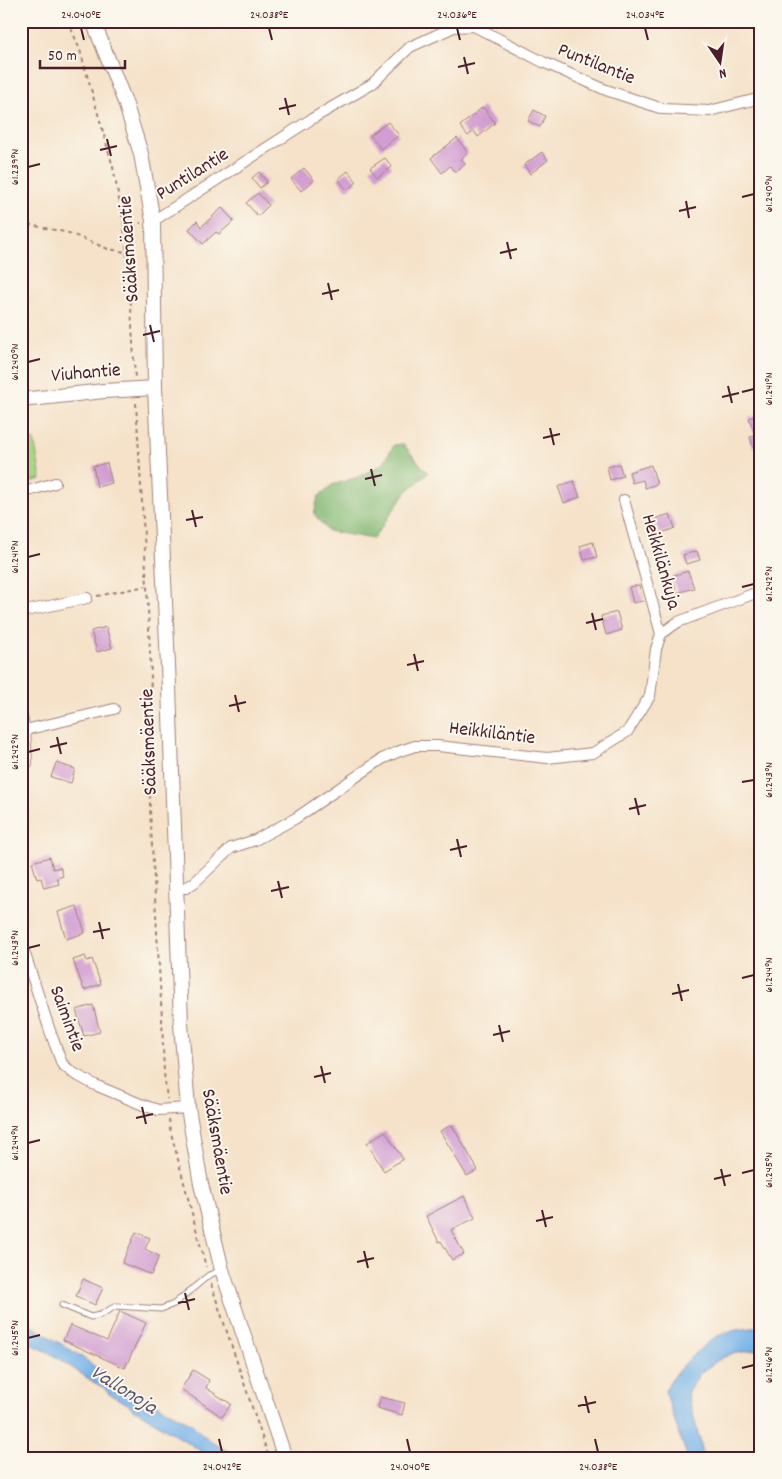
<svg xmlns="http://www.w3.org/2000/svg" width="782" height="1479" viewBox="0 0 782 1479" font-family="Dekko,sans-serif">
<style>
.green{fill:#a7d988;stroke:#787c5a}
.forest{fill:#85b974;stroke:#686c50}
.water{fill:#78b3e9;stroke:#61698a}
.building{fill:#d29dd2}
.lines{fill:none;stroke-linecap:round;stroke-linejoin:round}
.lane-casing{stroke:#a0807a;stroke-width:7}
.street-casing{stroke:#a0807a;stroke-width:12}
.secondary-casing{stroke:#a0807a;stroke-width:16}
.path{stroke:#a0807a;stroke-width:2;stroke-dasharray:4 4;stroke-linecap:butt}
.lane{stroke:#fff;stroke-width:5}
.street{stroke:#fff;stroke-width:10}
.secondary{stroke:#fff;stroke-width:14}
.ticks{fill:none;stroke:#4a1f2b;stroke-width:2}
.labels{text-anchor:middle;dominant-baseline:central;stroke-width:4;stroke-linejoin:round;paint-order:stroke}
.street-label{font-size:20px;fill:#4a1f2b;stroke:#fbf7ec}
.water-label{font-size:21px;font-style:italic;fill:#5a536e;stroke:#fbf7ec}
.neatline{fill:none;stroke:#4a1f2b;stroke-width:2}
.ticks-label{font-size:12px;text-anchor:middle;fill:#4a1f2b}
</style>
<rect width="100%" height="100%" fill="#fbf7ec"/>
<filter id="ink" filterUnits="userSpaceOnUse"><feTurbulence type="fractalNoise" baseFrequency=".02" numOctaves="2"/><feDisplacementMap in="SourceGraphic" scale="10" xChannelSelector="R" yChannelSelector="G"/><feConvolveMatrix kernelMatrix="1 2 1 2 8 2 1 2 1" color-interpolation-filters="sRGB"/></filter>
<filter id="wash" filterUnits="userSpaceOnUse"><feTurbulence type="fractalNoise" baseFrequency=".0096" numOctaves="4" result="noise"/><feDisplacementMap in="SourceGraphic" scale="20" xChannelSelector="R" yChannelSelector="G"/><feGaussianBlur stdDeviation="1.12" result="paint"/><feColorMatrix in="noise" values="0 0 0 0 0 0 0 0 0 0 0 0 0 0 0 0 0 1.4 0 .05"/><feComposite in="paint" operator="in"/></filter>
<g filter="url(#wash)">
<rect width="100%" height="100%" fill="#f5e2c9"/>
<polygon class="green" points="34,440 41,479 21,484 21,443"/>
<polygon class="forest" points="403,444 428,473 406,492 373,539 328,531 314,514 318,497 332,485 358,477 383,464 394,445"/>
<g class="water">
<polygon points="21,1317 35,1328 76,1353 94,1366 105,1373 113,1383 134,1395 150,1398 163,1408 192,1424 203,1435 220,1447 240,1458 209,1458 203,1452 139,1412 133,1410 128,1404 109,1394 103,1387 98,1385 50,1353 29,1343 28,1338 21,1332"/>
<path d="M761 1327V1349L731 1354 720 1359 701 1372 687 1393 701 1444 702 1458H688L680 1437 665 1390C676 1371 699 1347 718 1336 730 1329 747 1329 761 1327Z"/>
</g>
<g id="blocks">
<g class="building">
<polygon points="483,107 495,123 478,137 474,131 468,136 460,126"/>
<polygon points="534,110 545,116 540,127 528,121"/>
<polygon points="388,122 399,135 381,149 370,135"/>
<polygon points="457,138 468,153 461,159 465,164 455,172 450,166 442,173 431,158"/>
<polygon points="542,152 548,160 530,174 524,165"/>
<polygon points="385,158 392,167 377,177 370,168"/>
<polygon points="304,168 314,180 301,191 291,179"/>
<polygon points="348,171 357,182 347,190 338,179"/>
<polygon points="259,172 267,182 260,188 252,178"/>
<polygon points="258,193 269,205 258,216 246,203"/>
<polygon points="222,208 234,221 219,234 216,232 203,244 189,229 197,221 201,227"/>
<polygon points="761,414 761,447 759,445 753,447 750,437 755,435 749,418"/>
<polygon points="107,463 112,483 97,487 93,466"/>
<polygon points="619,464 623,476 610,480 607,467"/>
<polygon points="651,465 657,484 645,488 643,480 632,483 629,472"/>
<polygon points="574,481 580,497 564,503 558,487"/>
<polygon points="670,514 675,528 659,534 654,519"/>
<polygon points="593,542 597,557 584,560 580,546"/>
<polygon points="697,551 700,560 686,564 683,555"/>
<polygon points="688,571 694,588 677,593 672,576"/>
<polygon points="639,585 643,601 633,603 629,587"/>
<polygon points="617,612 622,630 606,635 601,616"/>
<polygon points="106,627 112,648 97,652 91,631"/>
<polygon points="56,763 75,769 71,783 51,777"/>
<polygon points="50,857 53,869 60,867 63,876 57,878 59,884 44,888 41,878 37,879 32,862"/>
<polygon points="77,906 85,933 66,939 58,912"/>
<polygon points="85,956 87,961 92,959 101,984 84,990 73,960"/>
<polygon points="93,1005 100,1032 84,1036 76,1010"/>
<polygon points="452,1125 478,1170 467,1176 440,1131"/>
<polygon points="385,1131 403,1159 384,1171 367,1143"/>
<polygon points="464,1196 475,1218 451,1230 464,1254 452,1260 441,1241 439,1242 426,1216"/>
<polygon points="136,1232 150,1238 145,1249 159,1256 151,1275 122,1263"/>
<polygon points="83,1279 103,1288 95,1305 76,1296"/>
<polygon points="120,1311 146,1323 125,1368 63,1340 70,1325 107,1341"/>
<polygon points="193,1370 209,1380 206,1388 231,1404 222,1417 181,1389"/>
<polygon points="380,1397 405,1403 402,1415 377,1408"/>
</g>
</g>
</g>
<g filter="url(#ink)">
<use href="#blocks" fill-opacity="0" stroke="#a0807a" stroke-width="1"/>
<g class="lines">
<g class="lane-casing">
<polyline id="lane" points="62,1305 91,1317 100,1315 116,1306 161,1309 174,1304 209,1275 222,1270"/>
</g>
<g class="street-casing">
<g id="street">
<polyline points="153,221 310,120 372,84 410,47 454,27 474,26 543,62 606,90 663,109 709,111 761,98"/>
<polyline points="21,493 55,483"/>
<polyline points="624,500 661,634"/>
<polyline points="21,612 87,598"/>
<polyline points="21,713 25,730 27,763"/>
<polyline points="25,730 114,709"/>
<polyline points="175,887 186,888 195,882 231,848 255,840 296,818 382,759 400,751 415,746 438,746 547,758 593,753 627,732 650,696 656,649 661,634 678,622 761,591"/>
<polyline points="21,942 50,1031 62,1064 73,1073 95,1085 143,1105 158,1110 188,1108"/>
</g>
</g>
<g class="secondary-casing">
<g id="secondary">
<polyline points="93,21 125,102 141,154 153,221 155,388 169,687 181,1024 188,1108 201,1184 222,1270 285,1458"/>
<polyline points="21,400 104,391 155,388"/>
</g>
</g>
<g class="path">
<polyline points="68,21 80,50 113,167 124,226 130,289 135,378"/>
<polyline points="21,221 26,224 69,233 108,249 126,252"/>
<polyline points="124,226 141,223"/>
<polyline points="136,403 147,586 151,674 149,732 150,810 162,1019 164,1073 167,1099"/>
<polyline points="97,596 146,586"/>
<polyline points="21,831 27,817 27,773"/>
<polyline points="169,1119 170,1129 206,1267"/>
<polyline points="211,1284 269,1458"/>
</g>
<use href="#lane" class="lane"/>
<use href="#street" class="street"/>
<use href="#secondary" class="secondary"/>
</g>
</g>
<path class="ticks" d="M81 28 84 40M269 28 272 40M457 28 460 40M645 28 648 40M464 57 468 74M458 67 475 63M285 98 289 115M279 109 296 105M107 139 111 156M100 150 117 146M28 167 40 164M742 197 754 194M686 201 689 218M679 211 696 207M507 242 511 259M500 253 517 249M328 283 332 300M322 294 339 290M150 325 154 342M143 335 160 331M28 362 40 359M728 386 732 403M742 392 754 389M722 397 739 393M550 428 554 445M543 438 560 434M371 469 375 486M365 479 382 475M192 510 196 527M186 520 203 517M28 557 40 554M742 587 754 584M592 613 596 630M586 623 603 619M414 654 418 671M407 665 424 661M235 695 239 712M229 706 246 702M57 737 61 754M50 747 67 743M28 752 40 749M742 782 754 780M635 798 639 815M629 809 646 805M457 839 461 857M450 850 467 846M278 881 282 898M271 891 289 887M99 922 103 939M93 932 110 929M28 948 40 945M742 978 754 975M678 984 682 1001M672 994 689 990M499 1025 503 1042M493 1035 510 1031M321 1066 325 1083M314 1077 331 1073M142 1107 146 1124M136 1118 153 1114M28 1143 40 1140M721 1169 725 1186M742 1173 754 1170M714 1179 731 1175M542 1210 546 1227M536 1221 553 1217M364 1251 368 1268M357 1262 374 1258M185 1293 189 1310M178 1303 195 1299M28 1338 40 1335M742 1368 754 1365M585 1396 589 1413M578 1406 596 1402M219 1439 222 1452M407 1439 410 1452M595 1439 598 1452"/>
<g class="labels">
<g class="street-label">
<text transform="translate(596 65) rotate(22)">Puntilantie</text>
<text transform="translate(193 175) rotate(-32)">Puntilantie</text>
<text transform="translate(130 249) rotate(-94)">Sääksmäentie</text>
<text transform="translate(86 374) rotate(-5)">Viuhantie</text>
<text transform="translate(660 562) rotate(74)">Heikkilänkuja</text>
<text transform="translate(492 734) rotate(7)">Heikkiläntie</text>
<text transform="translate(150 742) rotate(-92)">Sääksmäentie</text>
<text transform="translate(66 1019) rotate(70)">Saimintie</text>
<text transform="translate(216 1142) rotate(80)">Sääksmäentie</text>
</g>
<g class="water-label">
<text transform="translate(123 1391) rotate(32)">Vallonoja</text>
</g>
</g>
<rect width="782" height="1479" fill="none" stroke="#fbf7ec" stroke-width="55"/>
<g transform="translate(720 62) rotate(167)" stroke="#fbf7ec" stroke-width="4" paint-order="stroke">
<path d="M0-4L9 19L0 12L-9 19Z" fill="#4a1f2b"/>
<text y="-8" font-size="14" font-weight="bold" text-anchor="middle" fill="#4a1f2b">N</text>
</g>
<path d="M40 60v8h85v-8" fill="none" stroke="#4a1f2b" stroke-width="2.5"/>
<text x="48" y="60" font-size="15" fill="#4a1f2b" stroke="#fbf7ec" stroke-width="4" paint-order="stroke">50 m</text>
<rect x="28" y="28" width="726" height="1424" class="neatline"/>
<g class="ticks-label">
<text x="81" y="18">24.040°E</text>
<text x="269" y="18">24.038°E</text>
<text x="457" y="18">24.036°E</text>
<text x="645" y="18">24.034°E</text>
<text transform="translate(14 167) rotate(-90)" y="4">61.239°N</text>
<text transform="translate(768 194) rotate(-90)" y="4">61.240°N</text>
<text transform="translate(14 362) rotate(-90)" y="4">61.240°N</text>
<text transform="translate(768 389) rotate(-90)" y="4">61.241°N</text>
<text transform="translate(14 557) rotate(-90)" y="4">61.241°N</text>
<text transform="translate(768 584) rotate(-90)" y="4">61.242°N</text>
<text transform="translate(14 752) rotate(-90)" y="4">61.242°N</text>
<text transform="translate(768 780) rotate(-90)" y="4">61.243°N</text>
<text transform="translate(14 948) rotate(-90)" y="4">61.243°N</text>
<text transform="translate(768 975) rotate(-90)" y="4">61.244°N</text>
<text transform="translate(14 1143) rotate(-90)" y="4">61.244°N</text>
<text transform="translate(768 1170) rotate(-90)" y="4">61.245°N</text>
<text transform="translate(14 1338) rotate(-90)" y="4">61.245°N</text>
<text transform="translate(768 1365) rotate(-90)" y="4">61.246°N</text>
<text x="222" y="1470">24.042°E</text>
<text x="410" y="1470">24.040°E</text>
<text x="598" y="1470">24.038°E</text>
</g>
</svg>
